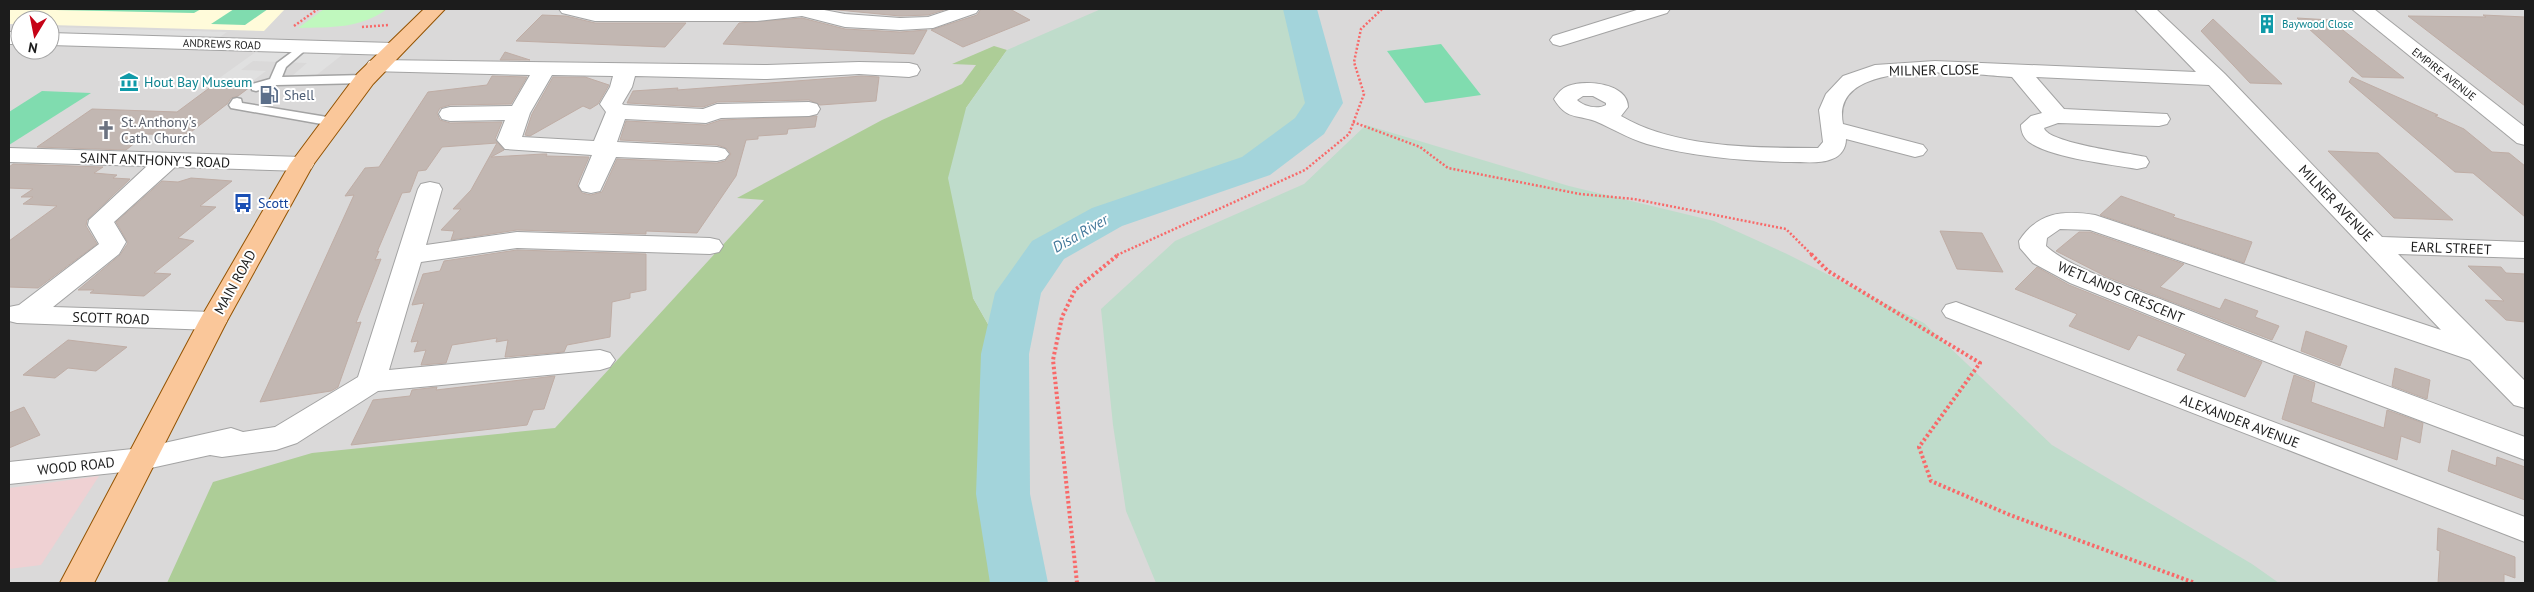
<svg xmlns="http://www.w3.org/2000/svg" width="2534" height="592" viewBox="0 0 2534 592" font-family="'PT Sans',sans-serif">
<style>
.residential{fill:#dad9d9;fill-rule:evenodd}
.commercial{fill:#efd1d3}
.education{fill:#fffbda}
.forest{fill:#adcd97}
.wetland{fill:#bfdccb}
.park{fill:#c0f8be}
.pitch{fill:#80dcaf}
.parking{fill:#e0e0e0}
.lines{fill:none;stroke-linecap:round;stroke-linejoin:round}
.river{fill:#a3d4db;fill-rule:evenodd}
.building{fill:#c2b7b2;stroke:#bfada5}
.lane-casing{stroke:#a3a3a3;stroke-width:3}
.street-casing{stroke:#a3a3a3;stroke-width:2}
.primary-casing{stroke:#935302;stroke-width:2}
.path-far1{stroke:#f86969;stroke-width:2.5;stroke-dasharray:2 2;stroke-linecap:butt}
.path{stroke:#f86969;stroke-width:4;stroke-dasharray:2.5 2.5;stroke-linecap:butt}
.lane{fill:#fff;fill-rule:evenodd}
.street{fill:#fff;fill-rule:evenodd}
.primary{fill:#fac79a;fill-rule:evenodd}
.labels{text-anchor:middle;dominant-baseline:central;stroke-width:4;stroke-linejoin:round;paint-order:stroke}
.far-culture-label{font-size:11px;fill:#0d838f;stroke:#fff;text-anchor:start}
.far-street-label{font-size:11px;fill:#1c1c1c;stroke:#fff}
.street-label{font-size:14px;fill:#1c1c1c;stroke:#fff}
.culture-label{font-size:14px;fill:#0d838f;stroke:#fff;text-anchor:start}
.service-label{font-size:14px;fill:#4e5e75;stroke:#fff;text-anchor:start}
.worship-label{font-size:14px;fill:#5b616d;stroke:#fff;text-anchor:start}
.transit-label{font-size:14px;fill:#164399;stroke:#fff;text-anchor:start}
.water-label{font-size:15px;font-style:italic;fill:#45799b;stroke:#fff}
</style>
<rect width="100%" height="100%" fill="#eee9e2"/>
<path class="residential" d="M9 9H2525V583H9ZM20 20H50V50H20Z"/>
<polygon class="commercial" points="99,476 41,565 9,569 9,488"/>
<polygon class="education" points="9,9 285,9 264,31 50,25 50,20 20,20 20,24 9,24"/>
<polygon class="forest" points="994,46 1007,50 966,108 973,298 1005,354 1003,494 1019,583 167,583 213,482 312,453 555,428 764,200 737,198 882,120 962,84 976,65 952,64"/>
<g class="wetland">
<polygon points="1101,9 1300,9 1324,103 1310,126 1256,166 1107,217 1048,250 1018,293 1005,354 973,298 948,178 966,108 1007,50"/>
<polygon points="1366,125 1569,186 1714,221 1787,254 1924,323 2052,445 2252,564 2279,583 1156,583 1126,511 1113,425 1101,309 1175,241 1304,184"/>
</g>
<path class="park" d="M324 9H387C360 29 331 27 298 28Z"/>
<g class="pitch">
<polygon points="9,9 201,9 194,13"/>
<polygon points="234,9 268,9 245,25 211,24"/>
<polygon points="1441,44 1481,95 1425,103 1387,51"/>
<polygon points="42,91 91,93 9,145 9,112"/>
</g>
<g class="parking">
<polygon points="50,27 227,32 217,39 50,34"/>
<polygon points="257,51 342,55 314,77 292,76 307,63 253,61 241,70 266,71 254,80 218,79"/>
</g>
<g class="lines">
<polygon class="river" points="1283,9 1317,9 1343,103 1324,134 1270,175 1122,226 1064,259 1041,293 1029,354 1030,494 1048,583 990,583 976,494 981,354 995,293 1032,241 1092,208 1242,157 1295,118 1305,103"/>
</g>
<g class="building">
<polygon points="828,9 947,9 928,15 900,16"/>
<polygon points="981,9 1010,9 1030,20 963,47 931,30 977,15"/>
<polygon points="542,15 566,16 595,23 686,23 665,47 516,41"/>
<polygon points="2483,15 2525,17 2525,106 2408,16 2486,17"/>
<polygon points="802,18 845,29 900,32 927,30 914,54 723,44 739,23"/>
<polygon points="2297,18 2330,20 2404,78 2362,77"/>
<polygon points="2213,19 2282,84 2250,83 2201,31"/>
<polygon points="505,52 530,60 500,60"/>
<polygon points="492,76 527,77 511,104 450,105 440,108 437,113 440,120 450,123 502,122 495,139 504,150 491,157 543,154 547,154 546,156 589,157 577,185 582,193 591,195 602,192 617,159 717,163 725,161 731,154 726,148 717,145 620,140 626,121 706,125 721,120 817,116 815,127 788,129 787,134 758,136 758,139 746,140 736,176 697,233 646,231 646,234 517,230 451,240 454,231 441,230 461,209 453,209 471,190 497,143 442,147 426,170 418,171 410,192 402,193 377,252 379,251 375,260 381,259 356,323 361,322 338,387 331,391 260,402 354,195 345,196 365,168 379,167 428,92 487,85"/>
<polygon points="862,76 879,77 876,101 820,105 809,100 717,102 703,107 627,103 633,91 678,88 677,90"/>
<polygon points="553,77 585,77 609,85 598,104 590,109 583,106 530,136 525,135 532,114"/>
<polygon points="2352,77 2438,115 2435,116 2464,129 2492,152 2509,153 2525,166 2525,217 2473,173 2455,172 2349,82"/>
<polygon points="220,80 253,81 245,87 250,87 238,96 231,98 227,104 187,135 146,134 126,150 37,147 92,109 177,112"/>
<polygon points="2328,151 2378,153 2453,220 2394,218"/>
<polygon points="13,164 103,167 94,173 117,175 113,178 130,179 87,220 86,226 97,244 38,288 9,287 9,241 57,206 23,204 33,197 21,197 33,189 9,188 9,167"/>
<polygon points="191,178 232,181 200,206 216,207 178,238 194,241 154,273 171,274 144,296 90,293 94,290 78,290 120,255 128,243 116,222 162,181 178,182"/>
<polygon points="2121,196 2175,215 2173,217 2252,242 2244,263 2100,215"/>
<polygon points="1940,231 1982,233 2003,272 1957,269"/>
<polygon points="2079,232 2090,232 2184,264 2160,287 2220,309 2225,299 2258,311 2255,317 2279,326 2272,340 2107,277 2056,251"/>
<polygon points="517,250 646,254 646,290 630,293 630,298 612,302 610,337 567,345 564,352 505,357 508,340 496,342 497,338 452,345 446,363 421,365 426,350 414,352 418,341 411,342 424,303 412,305 423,274 440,271 444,261"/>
<polygon points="2468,266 2501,267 2506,273 2525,274 2525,322 2506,320 2485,300 2504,301"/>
<polygon points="2037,267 2069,285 2262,362 2245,397 2177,370 2186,354 2138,335 2129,350 2069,326 2077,314 2015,289"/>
<polygon points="2306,331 2347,346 2340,366 2301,351"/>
<polygon points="68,340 127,347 96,371 68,368 55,378 23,375"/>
<polygon points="2395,368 2430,380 2427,399 2392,386"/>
<polygon points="2294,375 2315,383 2311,402 2384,428 2387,410 2423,423 2420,443 2401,436 2397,460 2282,419"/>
<polygon points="555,376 544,409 533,410 527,425 351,445 373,400 410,396 412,390 437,387 436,390"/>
<polygon points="24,407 40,435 9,448 9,413"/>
<polygon points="2452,450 2496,466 2497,457 2525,467 2525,500 2448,471"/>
<polygon points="2438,528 2515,557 2515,578 2504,574 2504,583 2438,583 2440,551 2437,550"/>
</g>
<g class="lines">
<g class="lane-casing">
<g id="lane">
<polygon points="304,43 310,46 286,67 282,77 365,75 371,79 365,83 276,85 256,91 252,90 252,84 270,79 277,63"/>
<polygon points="237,98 241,99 242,103 333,118 339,122 333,126 231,108 229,105 233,99"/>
</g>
</g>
<g class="street-casing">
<g id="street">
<polygon points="559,9 819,9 845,14 900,18 928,17 952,9 979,9 976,13 933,28 900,30 845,27 802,16 757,21 595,21 562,13"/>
<polygon points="1640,9 1670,9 1667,13 1567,44 1560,46 1553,44 1550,40 1553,36"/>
<path d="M2135 9H2156L2225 74 2382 237 2525 242V258L2398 254 2525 381V408L2514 405 2470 360 2090 230 2060 229 2047 238 2046 246C2070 269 2140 291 2173 304 2290 350 2408 394 2525 437V460L2292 372 2070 283 2033 263 2020 248 2019 241C2038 212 2063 210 2095 215L2441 330 2209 85 2036 77 2064 109 2167 114 2170 119 2167 124 2159 126 2058 123 2044 128C2048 143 2129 153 2146 157L2149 162 2146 167 2137 169C2110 164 2051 158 2029 142 2024 138 2021 132 2021 125L2031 116 2042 113 2012 77C1973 75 1829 54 1843 124L1923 145 1927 150 1923 155 1915 157 1846 139C1846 148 1841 156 1832 159 1820 164 1804 162 1791 162 1743 161 1694 157 1647 144 1627 138 1614 129 1595 121 1575 114 1567 120 1554 99 1558 93 1562 88 1568 86 1585 79 1628 83 1628 107L1621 116C1675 148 1756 148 1818 148L1823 142 1819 110 1826 94 1843 76 1875 65 1935 61 2196 72ZM1583 96H1593L1606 103V105C1597 110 1583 106 1577 100Z"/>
<polygon points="2352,9 2374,9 2525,127 2525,145 2517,143"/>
<rect x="9" y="32" width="11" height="12"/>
<polygon points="50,33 393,43 400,45 404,49 400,53 393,55 50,45"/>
<path d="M377 60 767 65 859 62 909 63 917 65 920 70 917 75 909 77 859 74 767 79 635 76 632 87 622 104 624 105 703 109 717 104 809 102 817 104 820 109 817 114 809 116 721 118 706 123 625 119 617 142 717 147 725 149 729 154 725 159 717 161 616 157 600 191 591 193 582 191 579 186 592 155 505 149 497 140 505 120 450 121 442 119 439 114 442 109 450 107 512 106 530 75 369 71 366 66 369 61ZM552 75 613 76 610 87 600 104 606 112 594 141 522 137 530 113Z"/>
<polygon points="9,148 302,157 311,159 314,164 311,169 302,171 175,167 114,222 126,242 119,254 53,307 213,312 223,315 227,321 223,327 213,330 17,323 9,321 9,307 19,305 99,244 88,225 89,220 147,166 9,162"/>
<polygon points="430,182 439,184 442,189 426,245 517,232 710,238 719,240 723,246 719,252 710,254 517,248 421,262 389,370 600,350 610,353 615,360 610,367 600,370 378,391 297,443 276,450 222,457 210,455 142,470 9,484 9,462 142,448 231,428 243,432 275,427 358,377 418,189 421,184"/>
<polygon points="1956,302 2525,517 2525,542 1946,317 1942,311 1946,305"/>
</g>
</g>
<g class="primary-casing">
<polygon id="primary" points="424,9 445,9 373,84 313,165 227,321 94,583 60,583 199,321 290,164 357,74"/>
</g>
<g class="path-far1">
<polyline points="294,26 318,9"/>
<polyline points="362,27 389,25"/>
<polyline points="1353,122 1420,147 1448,168 1580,194 1634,199 1786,229 1812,255"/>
<polyline points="1117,255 1305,170 1349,134 1364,94 1354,62 1361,29 1382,9"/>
</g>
<g class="path">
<polyline points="1811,254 1828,271 1980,363 1919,447 1931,481 2010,515 2195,583"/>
<polyline points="1077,583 1053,360 1062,317 1075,290 1119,254"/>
</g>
<use href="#lane" class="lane"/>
<use href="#street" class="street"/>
<use href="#primary" class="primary"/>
</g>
<defs>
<g id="building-bare" transform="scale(1.5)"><path d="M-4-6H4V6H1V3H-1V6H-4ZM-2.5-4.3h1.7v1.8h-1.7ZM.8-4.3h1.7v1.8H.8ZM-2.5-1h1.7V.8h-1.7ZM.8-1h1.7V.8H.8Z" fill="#0f9aa8" stroke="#fff" stroke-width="2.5" paint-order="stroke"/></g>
<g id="museum-bare" transform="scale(1.5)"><path d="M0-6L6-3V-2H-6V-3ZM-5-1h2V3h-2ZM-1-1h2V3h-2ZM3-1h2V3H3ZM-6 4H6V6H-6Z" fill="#0f9aa8" stroke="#fff" stroke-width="2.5" paint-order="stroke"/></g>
<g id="fuel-bare" transform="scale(1.5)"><path d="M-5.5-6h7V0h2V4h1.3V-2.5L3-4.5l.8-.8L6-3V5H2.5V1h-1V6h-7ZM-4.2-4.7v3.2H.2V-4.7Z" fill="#5c6f8a" stroke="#fff" stroke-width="2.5" paint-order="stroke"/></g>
<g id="church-bare" transform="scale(1.5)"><path d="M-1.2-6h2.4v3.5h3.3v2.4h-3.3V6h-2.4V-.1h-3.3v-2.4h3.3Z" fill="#6b7280" stroke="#fff" stroke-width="2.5" paint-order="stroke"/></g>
<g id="bus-bare" transform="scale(1.5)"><path d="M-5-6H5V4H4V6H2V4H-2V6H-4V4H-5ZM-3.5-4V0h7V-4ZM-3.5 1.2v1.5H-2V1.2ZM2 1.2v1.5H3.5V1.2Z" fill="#1a4fb4" stroke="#fff" stroke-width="2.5" paint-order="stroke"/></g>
</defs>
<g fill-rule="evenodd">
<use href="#building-bare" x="2267" y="24"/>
<use href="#museum-bare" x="129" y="82"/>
<use href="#fuel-bare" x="269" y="95"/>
<use href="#church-bare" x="106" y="130"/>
<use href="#bus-bare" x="243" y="203"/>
</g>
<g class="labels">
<g class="far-culture-label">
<text x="2282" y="24">Baywood Close</text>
</g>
<g class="far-street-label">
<text transform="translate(222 44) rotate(2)">ANDREWS ROAD</text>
<text transform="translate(2444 74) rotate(38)">EMPIRE AVENUE</text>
</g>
<g class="street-label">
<text transform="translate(1934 70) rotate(-1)">MILNER CLOSE</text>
<text transform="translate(155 160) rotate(2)">SAINT ANTHONY'S ROAD</text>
<text transform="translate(2336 203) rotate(46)">MILNER AVENUE</text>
<text transform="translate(2451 248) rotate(2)">EARL STREET</text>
<text transform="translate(235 282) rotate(-61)">MAIN ROAD</text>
<text transform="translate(2121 292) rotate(23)">WETLANDS CRESCENT</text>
<text transform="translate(111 318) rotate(2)">SCOTT ROAD</text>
<text transform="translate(2240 421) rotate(21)">ALEXANDER AVENUE</text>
<text transform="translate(76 466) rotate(-6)">WOOD ROAD</text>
</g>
<g class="culture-label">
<text x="144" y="82">Hout Bay Museum</text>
</g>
<g class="service-label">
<text x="284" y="95">Shell</text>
</g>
<g class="worship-label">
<text x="121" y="122">St. Anthony's<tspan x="121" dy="16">Cath. Church</tspan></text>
</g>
<g class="transit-label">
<text x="258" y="203">Scott</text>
</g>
<g class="water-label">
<text transform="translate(1080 233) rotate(-30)">Disa River</text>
</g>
</g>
<rect width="2534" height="592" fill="none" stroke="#1c1c1c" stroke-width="20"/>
<g transform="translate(35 35) rotate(190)"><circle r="24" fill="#ffffff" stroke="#a4a4a4"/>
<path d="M0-4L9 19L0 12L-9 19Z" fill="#c60317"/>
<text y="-8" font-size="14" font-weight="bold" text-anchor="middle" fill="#1c1c1c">N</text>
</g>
</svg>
